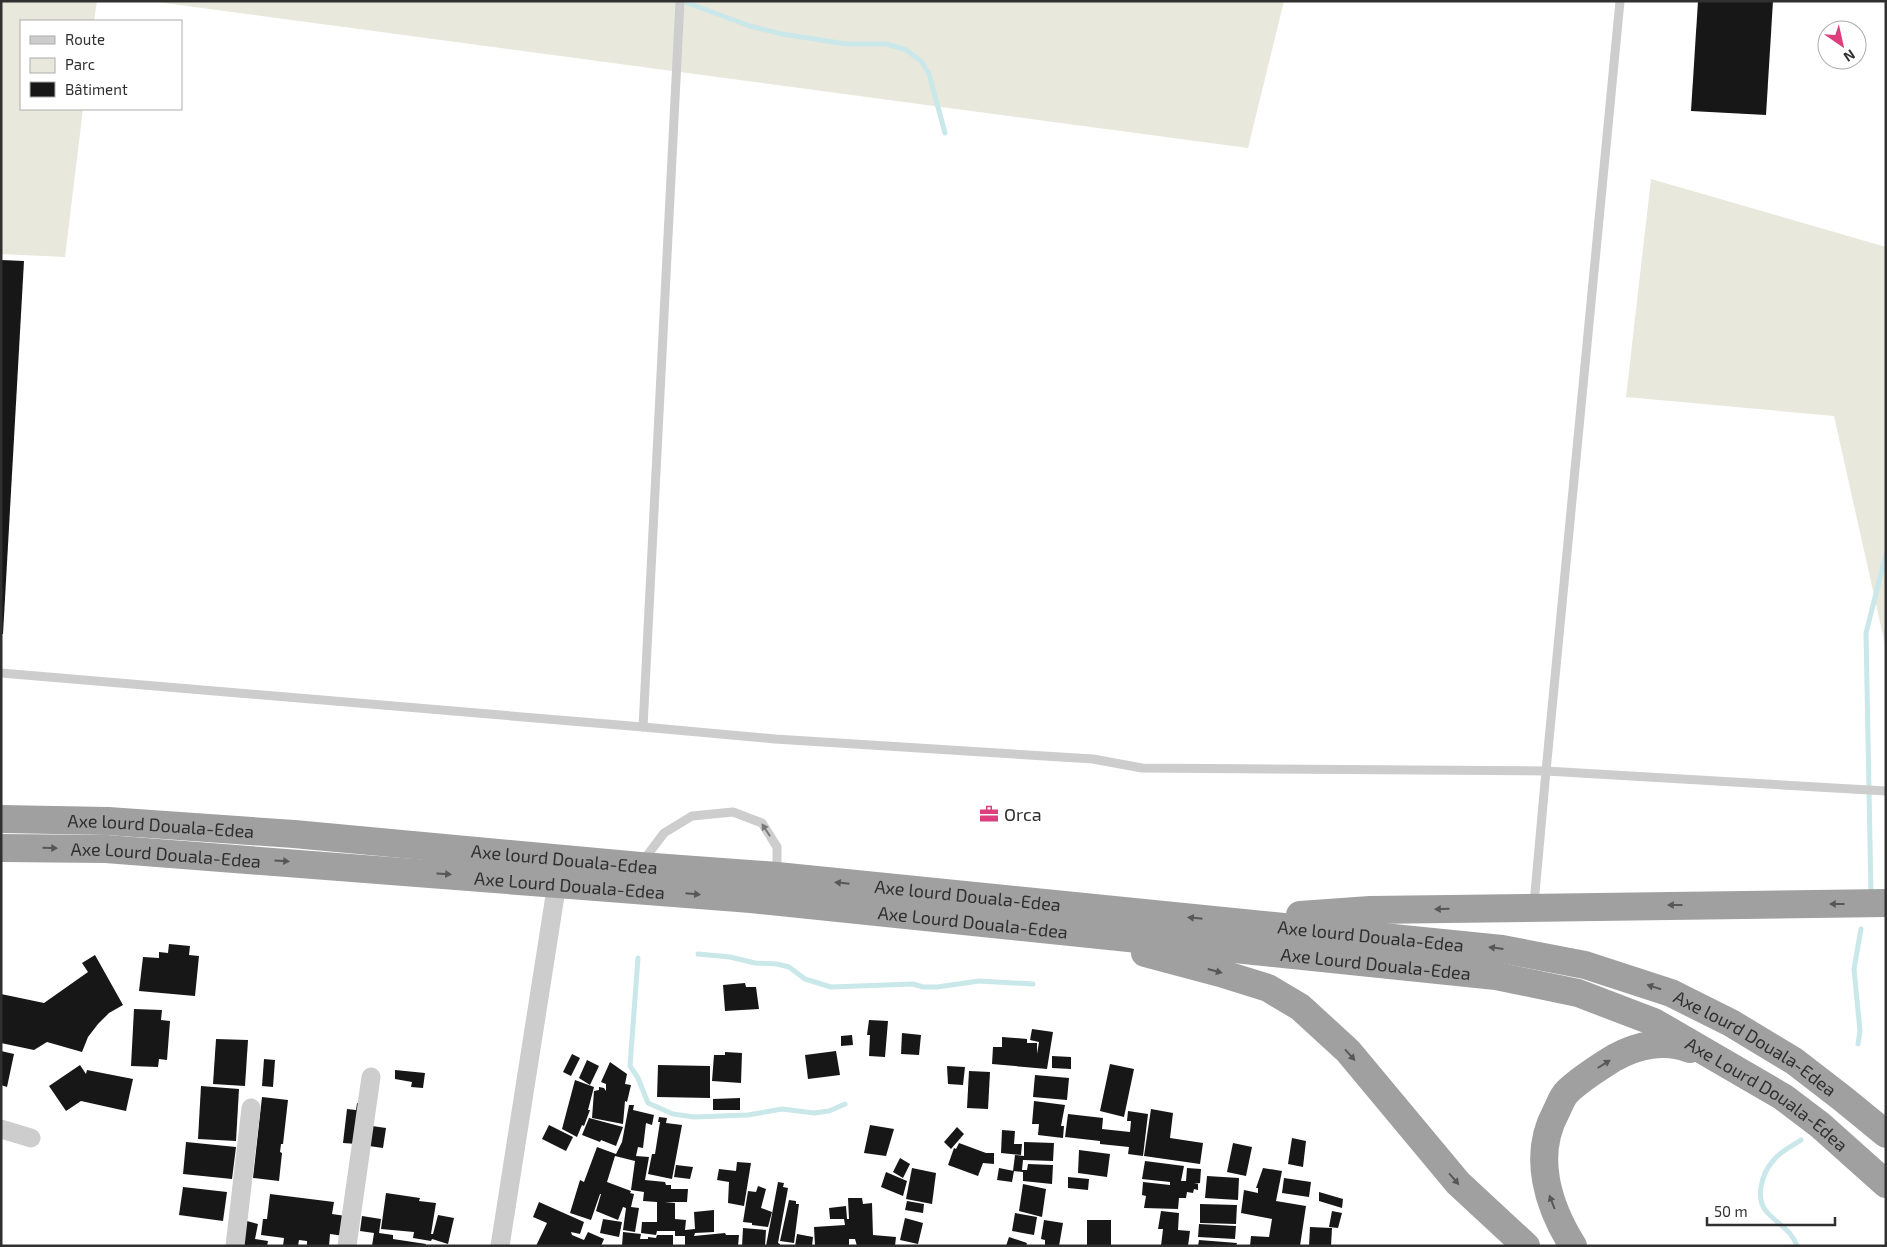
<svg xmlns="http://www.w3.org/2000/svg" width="1887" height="1247" viewBox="0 0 1887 1247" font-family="'Exo 2',sans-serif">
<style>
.green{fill:#e8e9dc}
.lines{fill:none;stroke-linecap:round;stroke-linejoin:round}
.stream{stroke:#cae7e9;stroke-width:5}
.building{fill:#171717}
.service{stroke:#cdcdcd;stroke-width:9}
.minor{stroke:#cdcdcd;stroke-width:19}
.trunk{stroke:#a0a0a0;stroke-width:28}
.oneway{fill:#777}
.oneway2{fill:#575757}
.labels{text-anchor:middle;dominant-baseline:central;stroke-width:5;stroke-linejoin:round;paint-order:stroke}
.poi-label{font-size:18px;fill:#303030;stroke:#fff;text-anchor:start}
.street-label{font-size:18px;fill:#303030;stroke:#fff}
</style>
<rect width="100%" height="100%" fill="#fff"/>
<g class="green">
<polygon points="1,1 97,1 94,21 21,21 21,109 83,109 65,257 1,254"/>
<polygon points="150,1 1284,1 1248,148"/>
<polygon points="1651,179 1886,247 1886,649 1834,416 1626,397"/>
</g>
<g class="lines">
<g class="stream">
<polyline points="682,1 750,26 782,34 846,44 887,44 906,50 921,61 929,74 945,133"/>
<polyline points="1871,895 1866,633 1886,554"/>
<polyline points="698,954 730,957 755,963 777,964 789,967 805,979 831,987 913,984 923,987 937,987 979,981 1033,984"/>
<polyline points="638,958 630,1066 638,1078 648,1103 673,1114 694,1117 748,1115 782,1109 814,1113 829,1111 845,1104"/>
<polyline points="1858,1044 1860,1031 1854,969 1861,929"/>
<path d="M1797 1246C1791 1229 1777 1224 1766 1211 1755 1198 1762 1173 1773 1161 1779 1152 1792 1146 1801 1140"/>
</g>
</g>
<g class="building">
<polygon points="1698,1 1773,1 1766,115 1691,111"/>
<polygon points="1,260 24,261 3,634 1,634"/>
<polygon points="169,944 190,946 189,955 199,956 195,996 139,991 143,957 159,958 159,952 168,953"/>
<polygon points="95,955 123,1005 109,1013 98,1024 88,1037 82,1052 47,1042 34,1050 1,1043 1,994 44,1003 88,972 82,963"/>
<polygon points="745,983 746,987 756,987 759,1009 725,1011 723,985"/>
<polygon points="134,1009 162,1010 161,1020 170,1021 167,1060 159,1059 158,1067 131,1066"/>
<polygon points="869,1020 888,1021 885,1057 869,1056 870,1035 867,1035"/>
<polygon points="1032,1029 1053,1032 1047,1069 992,1064 993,1047 1002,1047 1002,1037 1027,1039 1027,1043 1037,1043 1037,1054 1039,1042 1030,1040"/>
<polygon points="902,1033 921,1035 919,1055 901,1054"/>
<polygon points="852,1035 853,1045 841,1046 841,1036"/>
<polygon points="216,1039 248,1040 245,1086 213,1084"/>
<polygon points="1,1051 14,1054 7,1087 1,1085"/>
<polygon points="836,1051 840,1075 808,1079 805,1055"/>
<polygon points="725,1052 742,1053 741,1083 712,1081 714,1055 725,1055"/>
<polygon points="572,1054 580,1058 571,1076 563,1072"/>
<polygon points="1052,1056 1071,1057 1071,1069 1052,1068"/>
<polygon points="264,1059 275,1060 273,1087 262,1086"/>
<polygon points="587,1060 599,1066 590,1085 579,1078"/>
<polygon points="610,1062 627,1074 625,1084 631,1085 627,1102 625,1101 623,1124 592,1118 594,1091 599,1090 599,1087 604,1088 606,1091 606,1084 601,1082"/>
<polygon points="1110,1064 1134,1069 1124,1117 1100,1111"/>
<polygon points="80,1065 86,1074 87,1070 133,1079 126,1111 81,1101 66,1111 49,1086"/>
<polygon points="658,1065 710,1066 710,1098 657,1097"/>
<polygon points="947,1066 965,1067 963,1085 948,1084"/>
<polygon points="395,1070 425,1073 423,1088 411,1087 412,1082 395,1079"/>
<polygon points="969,1071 990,1072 988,1109 967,1108"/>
<polygon points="1035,1075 1069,1078 1067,1100 1033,1097"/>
<polygon points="575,1080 594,1087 588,1110 590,1110 584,1126 582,1125 577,1137 562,1129"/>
<polygon points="201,1086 239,1089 236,1141 198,1139"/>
<polygon points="262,1097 288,1100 283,1144 281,1144 280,1152 282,1153 279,1181 253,1178"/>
<polygon points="740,1098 740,1110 713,1110 713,1099"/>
<polygon points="1034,1101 1065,1105 1061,1126 1064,1126 1063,1138 1038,1135 1039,1124 1032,1124"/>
<polygon points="357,1103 364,1104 357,1144 343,1143 347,1109 356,1110"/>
<polygon points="629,1105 634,1105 633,1110 654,1115 652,1125 646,1123 643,1148 638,1147 636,1156 649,1157 645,1180 665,1182 666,1185 671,1185 671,1189 688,1189 687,1202 665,1202 675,1203 675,1219 686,1220 685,1230 695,1229 694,1212 714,1210 714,1232 695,1233 694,1236 725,1233 726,1235 739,1235 738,1246 685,1246 685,1236 675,1236 675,1231 657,1231 656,1235 641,1233 642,1222 657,1222 657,1202 643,1201 644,1192 631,1190 635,1161 615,1156 607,1182 631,1191 630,1193 634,1194 631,1207 639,1208 635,1232 623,1230 626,1208 623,1207 618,1220 596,1211 601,1194 600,1194 591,1220 570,1213 580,1180 584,1182 597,1147 616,1154 622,1142"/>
<polygon points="1151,1109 1173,1113 1170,1138 1203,1143 1200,1164 1144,1156"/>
<polygon points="1128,1111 1148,1114 1143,1156 1128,1154 1129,1147 1100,1144 1100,1141 1065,1137 1068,1114 1103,1118 1102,1129 1130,1132 1131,1121 1127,1121"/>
<polygon points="659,1117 667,1118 666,1123 682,1125 672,1179 648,1174 652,1154 655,1154 660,1122 658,1122"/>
<polygon points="589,1118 623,1127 616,1146 601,1140 600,1142 582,1135"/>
<polygon points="365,1125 386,1128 383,1148 362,1145"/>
<polygon points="549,1125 573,1137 566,1151 542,1139"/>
<polygon points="870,1125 894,1129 886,1156 864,1153"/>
<polygon points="957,1127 964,1134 951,1149 944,1142"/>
<polygon points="1002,1130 1015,1131 1014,1144 1022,1144 1021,1155 1001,1153"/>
<polygon points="1292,1138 1306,1141 1303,1167 1288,1164"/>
<polygon points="186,1142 236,1147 232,1179 183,1174"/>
<polygon points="1024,1142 1054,1143 1053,1161 1023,1160 1022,1170 1027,1170 1028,1164 1053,1165 1052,1184 1023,1181 1023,1172 1013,1171 1015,1155 1024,1156"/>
<polygon points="959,1143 986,1153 994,1153 994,1164 983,1163 978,1176 948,1165 954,1148 956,1149"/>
<polygon points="1233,1143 1252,1147 1246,1176 1227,1172"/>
<polygon points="1079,1150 1110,1154 1107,1177 1078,1173"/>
<polygon points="900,1158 910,1164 903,1178 893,1172"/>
<polygon points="1145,1161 1184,1166 1181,1181 1186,1181 1187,1168 1201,1169 1200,1183 1194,1184 1198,1184 1198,1190 1194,1189 1193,1193 1187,1192 1186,1198 1179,1198 1178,1209 1144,1208 1146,1196 1142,1195 1143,1182 1170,1185 1170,1182 1142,1179"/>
<polygon points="737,1162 751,1163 744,1206 728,1203 729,1182 717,1180 719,1169 736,1171"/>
<polygon points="676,1165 693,1167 690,1179 674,1177"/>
<polygon points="912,1168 936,1173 932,1204 906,1199"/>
<polygon points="999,1168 1014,1171 1012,1182 997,1180"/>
<polygon points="1263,1168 1282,1171 1276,1201 1306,1206 1300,1246 1250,1246 1251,1236 1269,1237 1272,1219 1241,1213 1244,1190 1258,1193 1258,1188 1256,1188"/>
<polygon points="886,1172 907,1181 903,1196 881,1187"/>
<polygon points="1207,1176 1239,1178 1238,1200 1205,1198"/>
<polygon points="1068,1177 1089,1179 1088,1190 1068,1188"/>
<polygon points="1284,1178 1311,1182 1309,1197 1282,1193"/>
<polygon points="778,1182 784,1183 783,1187 788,1188 778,1243 780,1244 780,1246 766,1246"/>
<polygon points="1023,1184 1046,1189 1042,1217 1019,1211"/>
<polygon points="758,1186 766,1189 761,1208 772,1212 768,1227 752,1225 752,1223 743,1222 748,1191 756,1192"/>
<polygon points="183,1187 227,1192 223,1221 179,1215"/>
<polygon points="1319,1192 1343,1199 1342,1208 1319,1201"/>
<polygon points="386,1193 420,1198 419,1201 436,1203 431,1234 433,1234 438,1215 454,1218 448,1244 432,1239 431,1241 413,1238 414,1232 381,1229"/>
<polygon points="270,1194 334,1202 332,1214 346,1216 344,1236 330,1234 329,1246 307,1246 307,1241 299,1240 298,1246 283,1246 284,1238 261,1235 263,1219 267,1219"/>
<polygon points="848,1198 862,1198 863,1204 872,1203 873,1235 896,1237 895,1246 857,1246 855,1239 849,1239 849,1246 815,1246 814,1227 845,1225 844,1219 830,1219 829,1208 846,1206 847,1219 849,1219"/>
<polygon points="789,1200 796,1201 796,1204 799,1204 794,1243 780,1241"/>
<polygon points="907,1201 924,1204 923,1213 905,1210"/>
<polygon points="539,1202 584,1222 580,1234 571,1232 572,1235 584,1240 588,1232 604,1239 601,1246 536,1246 547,1223 533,1217"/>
<polygon points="1200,1204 1237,1205 1236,1224 1200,1223"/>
<polygon points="1161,1211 1179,1213 1178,1230 1190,1231 1188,1246 1161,1246 1163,1229 1158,1229"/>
<polygon points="1332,1211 1342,1213 1338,1228 1329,1227"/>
<polygon points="1015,1213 1037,1217 1034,1235 1012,1231"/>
<polygon points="362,1216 381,1219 379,1233 393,1235 393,1239 426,1244 425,1246 372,1246 374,1233 360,1231"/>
<polygon points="905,1218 923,1223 918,1244 900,1240"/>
<polygon points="603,1219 622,1222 619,1237 600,1233"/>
<polygon points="1044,1220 1063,1223 1059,1246 1045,1246 1045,1240 1041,1239"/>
<rect x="1087" y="1220" width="24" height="26"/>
<polygon points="247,1221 258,1224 255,1239 268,1241 267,1246 243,1246"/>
<polygon points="1199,1224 1236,1226 1235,1239 1198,1237"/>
<polygon points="1310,1227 1332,1228 1331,1246 1309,1246"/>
<polygon points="743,1228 766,1230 765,1246 742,1246"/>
<polygon points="623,1232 641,1234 640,1239 648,1239 648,1237 656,1238 657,1235 673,1235 673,1246 622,1246"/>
<polygon points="797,1234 813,1237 812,1246 795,1246"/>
<polygon points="1009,1237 1027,1243 1026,1246 1006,1246"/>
<polygon points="1199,1240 1237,1243 1236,1246 1198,1246"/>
</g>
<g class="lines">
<g class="service">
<polyline points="1,673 643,727 775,739 1093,759 1142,768 1546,771 1886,791"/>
<polyline points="643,727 680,1"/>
<polyline points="643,861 664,833 692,816 733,812 762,823 777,847 777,873"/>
<polyline points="1534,904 1546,771 1620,1"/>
</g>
<g class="minor">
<polyline points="1,1129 31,1138"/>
<polyline points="235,1246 251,1108"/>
<polyline points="347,1246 371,1077"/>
<polyline points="500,1246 557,883"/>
</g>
<g class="trunk">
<path id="s1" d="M1 819 108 821 294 834 640 866 777 876 1502 949 1585 965 1671 993 1731 1023 1794 1061 1842 1098 1886 1134"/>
<path id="s2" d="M1 848 106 849 751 899 1496 976 1578 993 1654 1022 1783 1097 1820 1125 1886 1184"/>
<polyline points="1300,915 1370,910 1886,903"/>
<polyline points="1145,953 1220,973 1268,988 1300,1007 1348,1051 1458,1183 1526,1246"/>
<path d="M1573 1246C1548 1206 1532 1156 1556 1112 1559 1106 1562 1097 1567 1092 1580 1079 1598 1068 1614 1058 1637 1045 1665 1039 1690 1049"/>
</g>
</g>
<defs><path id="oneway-solid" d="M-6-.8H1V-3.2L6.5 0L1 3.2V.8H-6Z" transform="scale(1.25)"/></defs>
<use class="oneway" href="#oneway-solid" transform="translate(766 830) rotate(-123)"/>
<g class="oneway2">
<use href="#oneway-solid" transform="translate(50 848) rotate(1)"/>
<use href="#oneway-solid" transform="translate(282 861) rotate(4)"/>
<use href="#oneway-solid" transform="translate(444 874) rotate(4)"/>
<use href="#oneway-solid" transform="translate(842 883) rotate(-174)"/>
<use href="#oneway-solid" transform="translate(693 894) rotate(5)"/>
<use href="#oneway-solid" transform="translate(1837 904) rotate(180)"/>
<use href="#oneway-solid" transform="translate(1675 905) rotate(180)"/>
<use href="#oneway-solid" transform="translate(1442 909) rotate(179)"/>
<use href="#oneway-solid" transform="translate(1195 918) rotate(-174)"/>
<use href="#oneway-solid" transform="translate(1496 948) rotate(-173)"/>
<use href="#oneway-solid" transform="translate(1215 971) rotate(15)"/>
<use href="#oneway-solid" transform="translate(1654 987) rotate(-162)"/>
<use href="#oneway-solid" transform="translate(1350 1055) rotate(48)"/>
<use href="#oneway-solid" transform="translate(1604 1064) rotate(-32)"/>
<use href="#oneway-solid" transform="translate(1454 1179) rotate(49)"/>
<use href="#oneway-solid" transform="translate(1552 1202) rotate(-111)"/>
</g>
<defs>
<g id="office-bare" transform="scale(1.5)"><path d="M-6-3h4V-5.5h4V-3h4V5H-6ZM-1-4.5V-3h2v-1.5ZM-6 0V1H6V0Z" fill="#dc3e7e" stroke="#fff" stroke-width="2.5" paint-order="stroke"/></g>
</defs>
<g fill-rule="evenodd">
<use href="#office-bare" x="989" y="814"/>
</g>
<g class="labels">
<g class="poi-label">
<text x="1004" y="814">Orca</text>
</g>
<g class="street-label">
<text stroke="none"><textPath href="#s1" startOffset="160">Axe lourd Douala-Edea</textPath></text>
<text stroke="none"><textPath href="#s2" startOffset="165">Axe Lourd Douala-Edea</textPath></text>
<text stroke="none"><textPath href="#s1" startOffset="565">Axe lourd Douala-Edea</textPath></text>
<text stroke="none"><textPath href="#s2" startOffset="570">Axe Lourd Douala-Edea</textPath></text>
<text stroke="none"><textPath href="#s1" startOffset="970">Axe lourd Douala-Edea</textPath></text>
<text stroke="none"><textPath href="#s2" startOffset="975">Axe Lourd Douala-Edea</textPath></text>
<text stroke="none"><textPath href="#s1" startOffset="1375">Axe lourd Douala-Edea</textPath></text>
<text stroke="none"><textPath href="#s2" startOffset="1380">Axe Lourd Douala-Edea</textPath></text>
<text stroke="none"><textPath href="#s1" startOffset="1780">Axe lourd Douala-Edea</textPath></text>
<text stroke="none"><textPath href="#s2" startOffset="1800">Axe Lourd Douala-Edea</textPath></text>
</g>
</g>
<rect width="1887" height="1247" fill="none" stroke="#303030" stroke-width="5"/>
<rect x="20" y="20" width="162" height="90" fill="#ffffff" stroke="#acacac"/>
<rect x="30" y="36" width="25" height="8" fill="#cdcdcd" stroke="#acacac"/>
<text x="65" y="45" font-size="15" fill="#303030">Route</text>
<rect x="30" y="58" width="25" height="15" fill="#e8e9dc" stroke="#acacac"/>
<text x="65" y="70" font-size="15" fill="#303030">Parc</text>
<rect x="30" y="82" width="25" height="15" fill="#171717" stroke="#acacac"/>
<text x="65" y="95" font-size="15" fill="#303030">Bâtiment</text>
<g transform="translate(1842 45) rotate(146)"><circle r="24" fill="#ffffff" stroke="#acacac"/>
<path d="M0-4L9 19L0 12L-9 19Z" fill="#dc3e7e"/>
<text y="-8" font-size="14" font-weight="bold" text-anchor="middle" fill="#303030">N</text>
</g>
<path d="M1707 1217v8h128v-8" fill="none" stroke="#303030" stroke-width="2.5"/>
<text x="1714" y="1217" font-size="15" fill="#303030" stroke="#ffffff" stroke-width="4" paint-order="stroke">50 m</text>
</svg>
